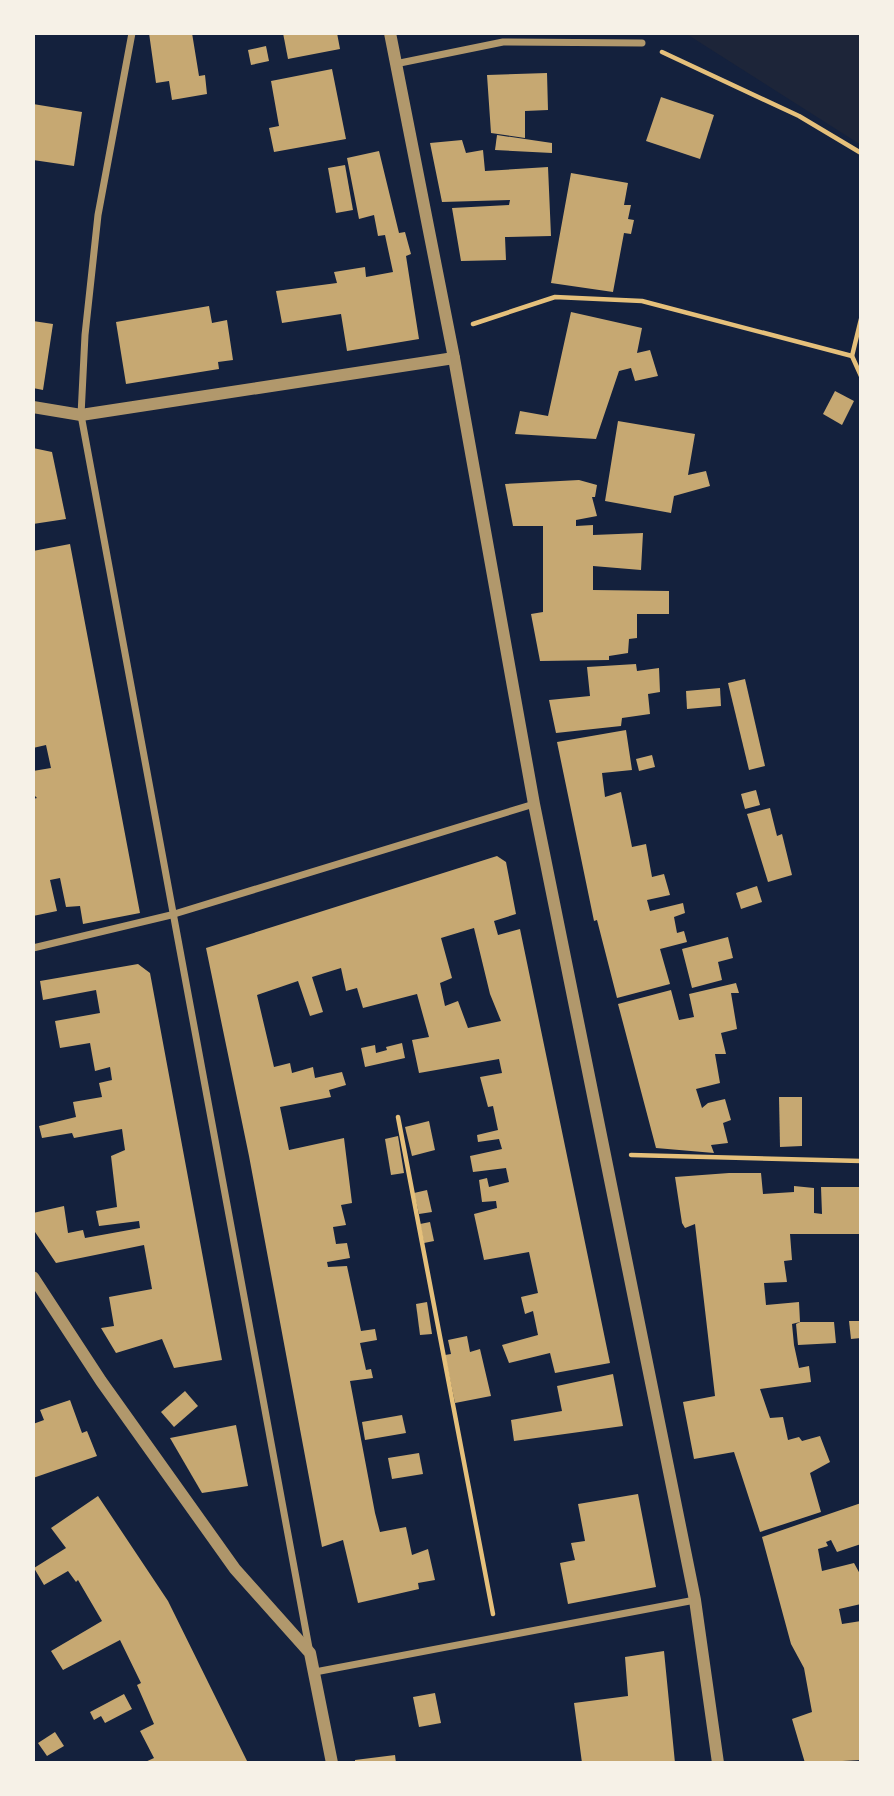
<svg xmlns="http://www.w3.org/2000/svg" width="894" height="1796" viewBox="0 0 894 1796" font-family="Cabin,sans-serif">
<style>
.green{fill:#1d2539}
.building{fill:#c6a872;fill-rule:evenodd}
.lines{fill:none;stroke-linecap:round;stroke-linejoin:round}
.path{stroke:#e5c07b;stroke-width:4.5}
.minor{stroke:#b1986c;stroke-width:7}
.tertiary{stroke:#b1986c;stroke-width:12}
</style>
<rect width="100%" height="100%" fill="#14213d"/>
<polygon class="green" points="685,33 861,33 861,145"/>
<g class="building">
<polygon points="149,33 192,33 199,76 205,75 207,94 172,100 169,81 156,83"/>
<polygon points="283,33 337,33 340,49 288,59"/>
<polygon points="266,46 269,61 251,65 248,50"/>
<polygon points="332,69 346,139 274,152 269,128 279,126 271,81"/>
<polygon points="547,73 548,110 525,111 525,138 491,133 487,75"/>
<polygon points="661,97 714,115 700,159 646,141"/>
<polygon points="33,104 82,112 74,166 33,160"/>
<polygon points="497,135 552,143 552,153 495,150"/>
<polygon points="462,140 466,153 483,150 485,171 548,167 551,236 505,237 506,260 461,261 452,208 509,205 510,200 442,202 430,143"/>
<polygon points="379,151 399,233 405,232 411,254 406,256 419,339 347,351 341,314 282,323 276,291 337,283 334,272 365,267 366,277 393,272 385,235 378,236 374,215 359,219 347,158"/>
<polygon points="345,165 353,210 336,213 328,168"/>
<polygon points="571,173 628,183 624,205 631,205 628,219 634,220 631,234 624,233 613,292 551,283"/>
<polygon points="209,306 212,323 227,320 233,360 218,362 219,369 126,384 116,322"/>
<polygon points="571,312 642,328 637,353 650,350 658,376 635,381 631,368 619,371 596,439 515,434 520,411 548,416"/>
<polygon points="33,321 53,324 43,390 33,388"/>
<polygon points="835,391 854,401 842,425 823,414"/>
<polygon points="618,421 695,434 688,475 706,471 710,486 674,496 671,513 605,501"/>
<polygon points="33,448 52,452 66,519 33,524"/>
<polygon points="579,480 597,485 595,497 592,497 597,516 576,520 576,526 593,525 593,535 643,533 641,570 593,566 593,590 669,591 669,614 637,614 637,638 629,639 628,653 609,656 609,660 540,661 531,614 543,612 543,526 513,526 505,484"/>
<polygon points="70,544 140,913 83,924 80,906 66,907 60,878 50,880 57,911 33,916 33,799 37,798 33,794 33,771 51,768 46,745 33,748 33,551"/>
<polygon points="636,664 637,671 659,668 660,692 648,694 650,714 622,718 621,726 556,733 549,700 590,696 587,667"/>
<polygon points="745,679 765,766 749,770 728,683"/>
<polygon points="720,688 721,706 687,709 686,691"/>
<polygon points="626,730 632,770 602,773 605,797 621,792 632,847 646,844 652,877 664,874 670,895 647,900 650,911 683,903 685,913 674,917 677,933 684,931 687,942 660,949 670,984 617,998 597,920 594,921 557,742"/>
<polygon points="652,755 655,767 639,771 636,759"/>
<polygon points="756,790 760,805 745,809 741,794"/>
<polygon points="770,808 777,836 782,834 792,875 768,882 747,814"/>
<path d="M497 856 506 862 516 914 494 921 498 935 520 929 610 1363 555 1373 550 1353 509 1363 502 1345 538 1335 533 1311 525 1314 521 1297 538 1293 529 1252 484 1260 474 1214 497 1208 496 1201 482 1202 479 1180 487 1178 489 1187 509 1182 506 1168 473 1172 470 1156 502 1149 499 1139 478 1142 477 1135 498 1130 493 1106 488 1107 480 1077 502 1073 499 1059 419 1073 412 1040 429 1037 417 994 363 1008 357 988 346 991 341 968 312 977 323 1012 310 1016 298 981 257 995 274 1067 290 1063 292 1073 313 1067 315 1078 342 1072 346 1085 329 1090 331 1097 280 1107 289 1150 344 1138 352 1203 341 1205 346 1225 333 1227 336 1244 347 1243 350 1258 327 1262 328 1267 347 1266 361 1331 375 1329 377 1340 360 1343 366 1370 371 1369 373 1378 350 1381 375 1513 380 1532 406 1527 412 1555 428 1549 435 1580 418 1583 419 1589 358 1603 343 1540 322 1547 249 1156 206 948ZM474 928 490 994 501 1021 468 1028 458 1001 445 1006 440 983 452 978 441 938Z"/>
<polygon points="757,886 762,902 741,909 736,893"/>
<polygon points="728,937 733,958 718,962 722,980 692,988 682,949"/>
<polygon points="138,964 150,973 222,1360 174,1368 162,1339 116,1353 101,1328 114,1326 109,1297 152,1289 144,1245 56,1263 33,1229 33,1213 64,1206 68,1233 83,1230 85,1238 140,1228 139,1221 99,1226 96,1211 117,1207 111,1156 125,1150 122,1129 74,1138 72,1133 42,1138 39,1126 76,1117 73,1102 102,1097 99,1083 112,1080 110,1067 95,1071 90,1043 60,1048 55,1021 100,1013 96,990 43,1000 40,981"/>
<polygon points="736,983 739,993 731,993 737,1029 721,1033 726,1054 715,1054 720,1083 696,1089 702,1108 708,1103 725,1099 731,1120 723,1123 728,1143 711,1145 714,1153 656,1148 618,1004 671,990 679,1020 694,1017 689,994"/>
<polygon points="402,1043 405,1058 365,1067 361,1048 375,1045 376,1053 387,1050 386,1047"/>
<polygon points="779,1097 802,1097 802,1146 780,1147"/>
<polygon points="429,1121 435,1150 412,1156 405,1127"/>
<polygon points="398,1136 404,1173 391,1175 385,1139"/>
<polygon points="729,1173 761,1173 763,1194 794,1192 794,1186 814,1188 814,1213 822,1214 821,1187 861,1187 861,1234 790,1234 792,1260 784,1261 787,1282 764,1283 766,1305 799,1302 800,1322 792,1324 794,1345 799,1368 809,1366 811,1382 760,1389 770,1418 783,1417 788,1440 799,1437 802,1441 820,1436 830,1462 810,1473 821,1512 760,1532 734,1452 694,1459 683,1402 715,1396 695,1224 685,1228 682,1223 675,1177"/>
<polygon points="427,1190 432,1212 419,1214 414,1193"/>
<polygon points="430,1222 434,1241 424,1243 420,1224"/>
<polygon points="427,1302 432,1334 420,1335 416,1304"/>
<polygon points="849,1321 861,1321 861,1338 851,1339"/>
<polygon points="800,1322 834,1322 836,1343 798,1345 796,1324"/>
<polygon points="467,1336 470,1352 480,1349 491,1396 455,1403 445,1355 451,1354 448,1340"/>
<polygon points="613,1374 623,1426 514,1441 511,1420 562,1411 557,1386"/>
<polygon points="185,1391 198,1406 174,1427 161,1412"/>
<polygon points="70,1400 82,1433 87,1431 97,1456 33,1478 33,1424 44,1420 40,1410"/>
<polygon points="402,1415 406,1433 365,1440 362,1422"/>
<polygon points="236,1425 248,1486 202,1493 170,1438"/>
<polygon points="419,1453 423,1474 392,1479 388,1458"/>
<polygon points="638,1494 656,1587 568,1604 560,1563 575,1560 571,1543 585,1541 578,1504"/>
<polygon points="98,1496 168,1601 248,1763 143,1763 154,1758 140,1731 154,1724 137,1685 141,1683 120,1640 63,1670 51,1651 102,1621 78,1580 76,1582 68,1571 44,1585 34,1568 66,1548 51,1528"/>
<polygon points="861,1503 861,1544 837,1552 831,1540 826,1542 828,1546 818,1549 822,1571 854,1563 860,1574 861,1604 839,1609 842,1624 861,1621 861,1760 805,1763 792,1719 812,1712 804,1668 791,1644 762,1537"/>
<polygon points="664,1651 675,1763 582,1763 574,1703 628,1696 625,1657"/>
<polygon points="435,1693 441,1723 419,1727 413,1697"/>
<polygon points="124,1694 132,1709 105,1723 101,1716 94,1720 90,1712"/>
<polygon points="55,1732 64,1746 47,1756 38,1743"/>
<polygon points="395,1755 396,1763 355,1763 355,1760"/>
</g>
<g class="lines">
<g class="path">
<polyline points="662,52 799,116 861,153"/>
<polyline points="861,319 852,356 861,376"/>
<polyline points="473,324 555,297 642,301 852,356"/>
<polyline points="398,1117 493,1614"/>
<polyline points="631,1155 861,1161"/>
</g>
<g class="minor">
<polyline points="132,33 98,215 85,335 81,415 309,1648"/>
<polyline points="395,64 503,42 642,43"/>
<polyline points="33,948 171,915 534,804"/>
<polyline points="315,1672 695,1600"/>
</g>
<g class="tertiary">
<polyline points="390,33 454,358 534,804 695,1600 718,1763"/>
<polyline points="33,407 81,415 454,358"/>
<polyline points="33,1277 101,1381 235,1569 310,1653 332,1763"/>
</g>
</g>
<rect width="894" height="1796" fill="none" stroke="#f6f1e7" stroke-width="70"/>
</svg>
